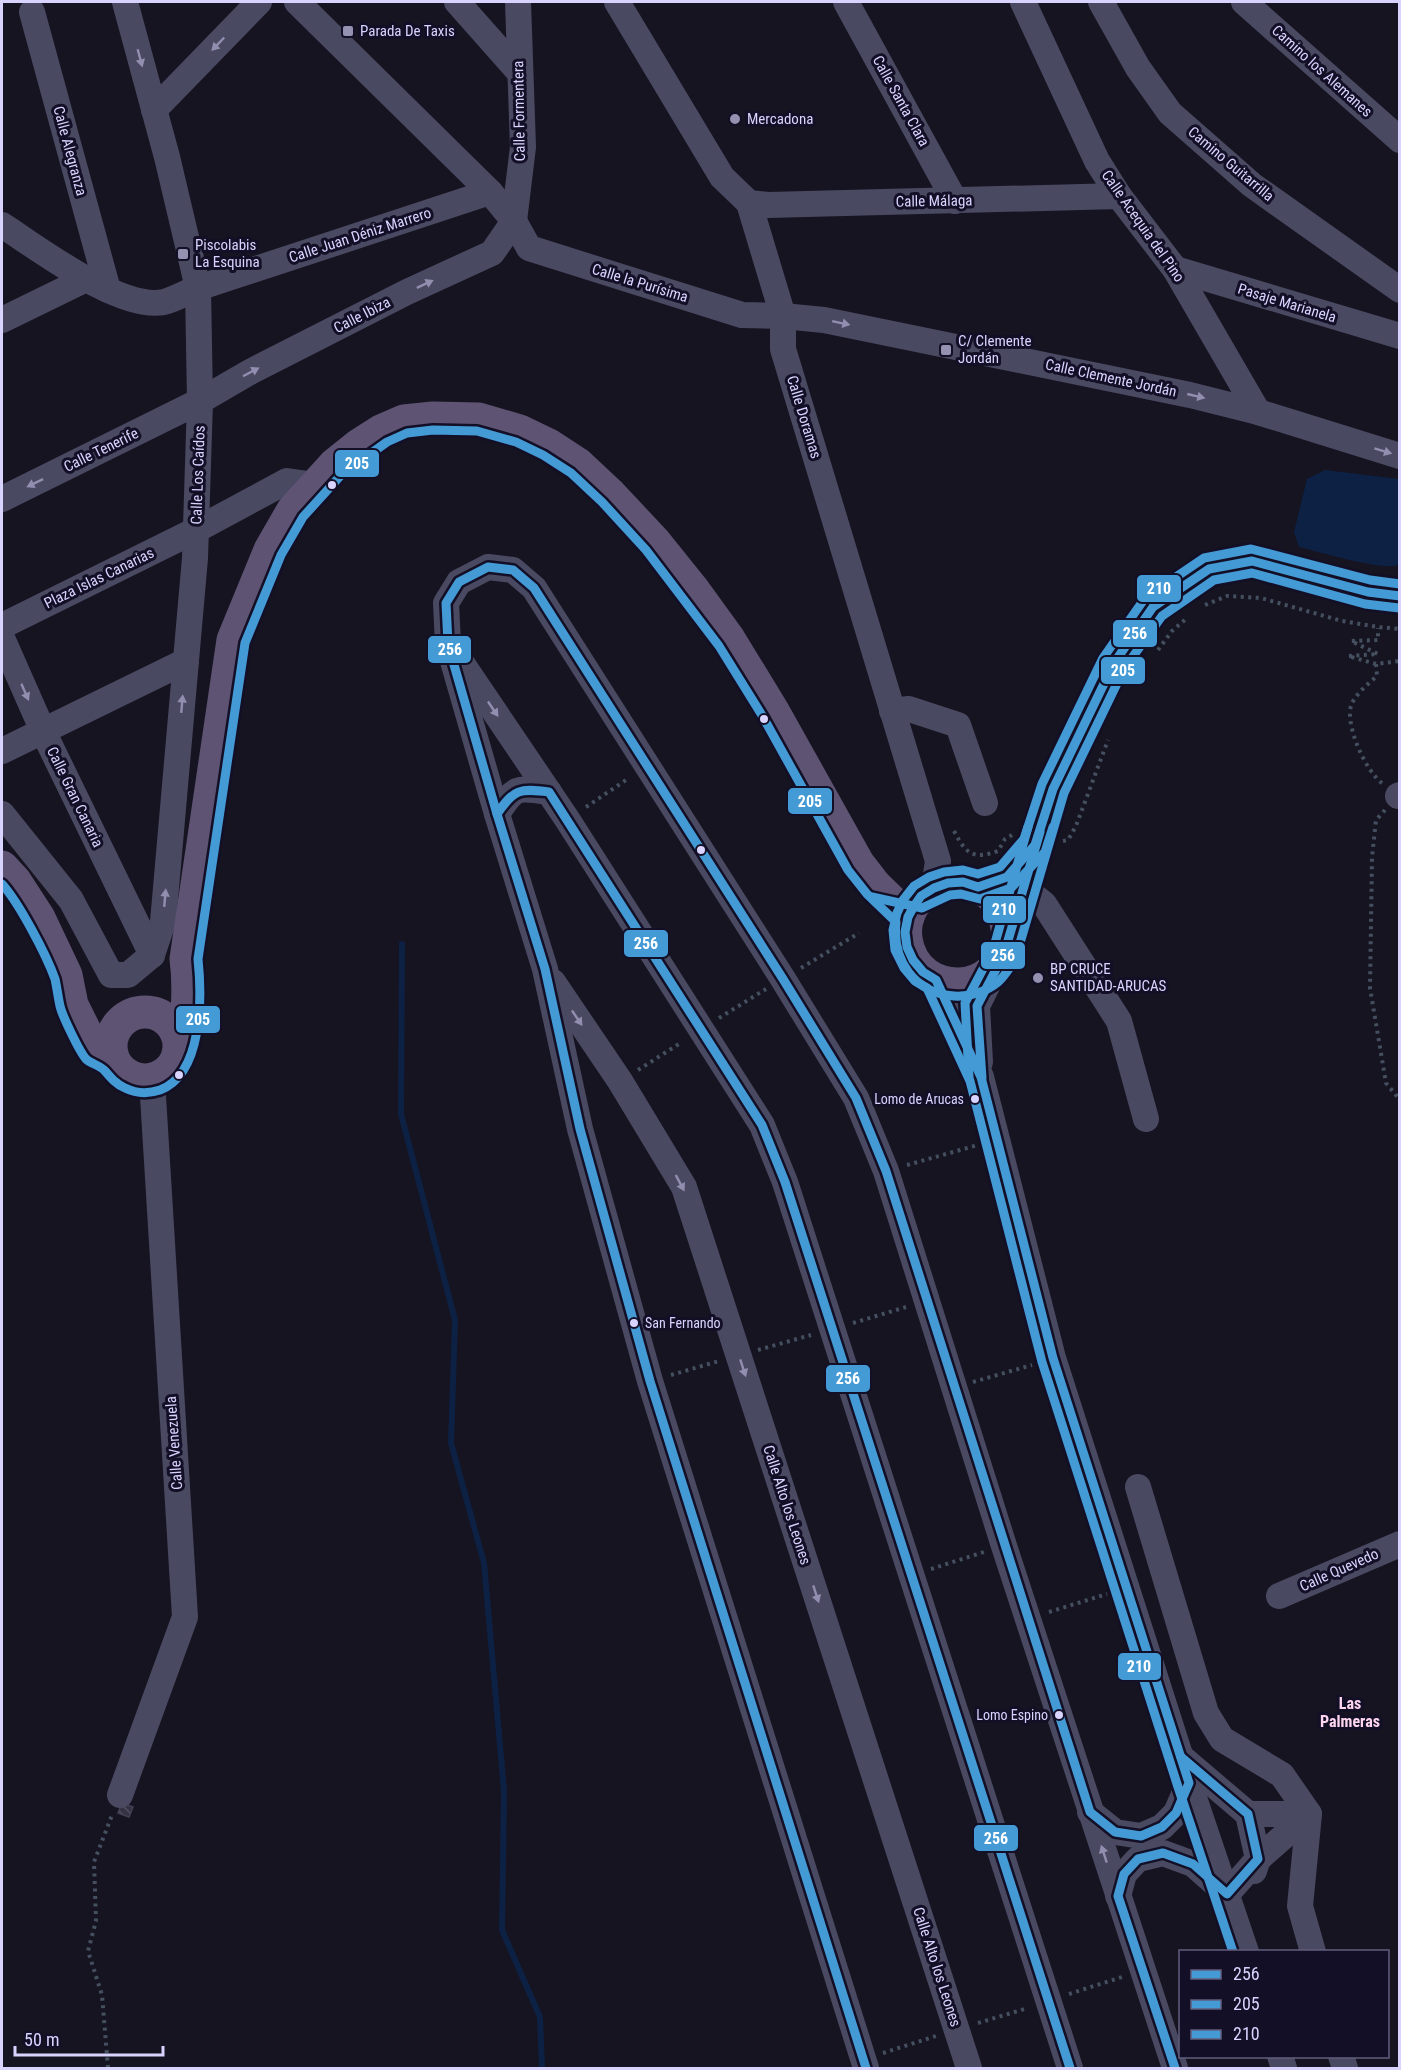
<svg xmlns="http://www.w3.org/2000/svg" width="1401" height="2070" viewBox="0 0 1401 2070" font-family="'Roboto Condensed',sans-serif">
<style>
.water{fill:#0d2144}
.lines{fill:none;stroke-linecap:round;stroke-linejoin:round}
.stream{stroke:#0d2144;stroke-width:6}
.building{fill:url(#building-back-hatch);stroke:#433f54;stroke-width:1.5}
.path{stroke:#44505f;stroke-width:4;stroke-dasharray:3 4.5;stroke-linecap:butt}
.minor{stroke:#4a4962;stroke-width:26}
.major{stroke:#5e5373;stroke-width:33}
.bus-1-casing{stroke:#130f26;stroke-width:14}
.bus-2-casing{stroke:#130f26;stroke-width:14}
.bus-3-casing{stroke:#130f26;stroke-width:14}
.bus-1{stroke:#449ad5;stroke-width:9}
.bus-2{stroke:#449ad5;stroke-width:9}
.bus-3{stroke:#449ad5;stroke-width:9}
.oneway{fill:#928eb0}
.poi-dot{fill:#9591b1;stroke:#130f26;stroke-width:2}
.bus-dot{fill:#d9d4ff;stroke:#130f26;stroke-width:2}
.labels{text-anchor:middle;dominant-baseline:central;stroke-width:6;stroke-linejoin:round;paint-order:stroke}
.bus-label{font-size:14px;fill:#d9d4ff;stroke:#130f26;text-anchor:end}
.poi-label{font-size:15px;fill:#d9d4ff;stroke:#130f26;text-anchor:start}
.street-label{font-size:15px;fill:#d9d4ff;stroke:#130f26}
.neighbourhood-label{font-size:16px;font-weight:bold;fill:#ffd6f0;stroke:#130f26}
.line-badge{stroke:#130f26;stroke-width:2}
.badge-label{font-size:16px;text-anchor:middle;font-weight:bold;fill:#fff}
</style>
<defs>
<pattern id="building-back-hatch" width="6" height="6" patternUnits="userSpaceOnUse" patternTransform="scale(1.5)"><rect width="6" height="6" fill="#343243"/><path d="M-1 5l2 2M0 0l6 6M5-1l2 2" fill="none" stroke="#514f5f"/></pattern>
</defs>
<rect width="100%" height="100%" fill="#161421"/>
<path class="water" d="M1325 470 1399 479 1400 564C1387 573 1317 551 1299 547L1294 532 1307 479Z"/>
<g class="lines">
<polyline class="stream" points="402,944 401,1114 455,1320 451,1443 484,1563 504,1791 502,1930 540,2017 542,2068"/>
</g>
<polygon class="building" points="122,1803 133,1807 129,1817 118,1813"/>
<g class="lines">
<g class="path">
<polyline points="1205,605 1227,596 1261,598 1342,621 1378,627 1400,629"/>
<polyline points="1158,650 1172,631 1187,618"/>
<polyline points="1376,664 1348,656 1378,654 1351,641 1378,640 1378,628"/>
<path d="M1382 783C1366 772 1343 722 1352 703 1358 692 1368 684 1377 676L1376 664 1400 661"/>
<polyline points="586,807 629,778"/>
<polyline points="1385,810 1376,820 1372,857 1370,988 1386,1083 1400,1100"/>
<path d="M954 831C966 854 973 860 998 851L1005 839 1012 835"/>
<polyline points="1063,841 1068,840 1076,826 1108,740"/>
<polyline points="801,968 859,933"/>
<polyline points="719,1018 766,989"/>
<polyline points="638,1070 682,1042"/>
<polyline points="907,1165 978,1145"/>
<polyline points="853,1323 906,1307"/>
<polyline points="758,1350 811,1335"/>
<polyline points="671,1375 719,1361"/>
<polyline points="973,1382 1032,1365"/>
<polyline points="931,1569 984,1552"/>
<polyline points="1049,1612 1107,1594"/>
<polyline points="1069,1994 1122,1977"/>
<polyline points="978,2023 1028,2008"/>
<polyline points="883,2053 936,2036"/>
<polyline points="108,2068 102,1995 88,1951 96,1921 94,1862 112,1815"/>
</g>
<g class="minor">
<polyline points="125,2 167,157 198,288 200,401 195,558 163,922 152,955"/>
<polyline points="297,2 490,192 514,221 529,248 742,315 783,316 824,320 1190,395 1258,412 1400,456"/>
<polyline points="457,2 519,72"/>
<polyline points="617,2 722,177 749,203 783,316 783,349 938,861 934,888"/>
<polyline points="846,2 955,201"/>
<polyline points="1023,2 1097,161 1119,196 1175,269 1258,412"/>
<polyline points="1101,2 1138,68 1170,113 1252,185 1400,290"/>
<polyline points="1244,2 1400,140"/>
<polyline points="32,12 108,290"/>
<polyline points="154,110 259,2"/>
<polyline points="749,203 768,205 1119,196"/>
<path d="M2 225C38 248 120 311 164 302 175 299 187 292 198 288L490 192"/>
<polyline points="1175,269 1400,336"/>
<polyline points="2,320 86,279"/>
<polyline points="2,499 200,401 250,372 407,292 492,253 514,221 523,147 518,2"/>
<polyline points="2,626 196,530 287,481 315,485"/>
<polyline points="2,638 43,731 152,955"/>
<polyline points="461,662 567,819 762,1125 785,1182 1070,2068"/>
<polyline points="892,711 909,709 958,725 985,803"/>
<polyline points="2,751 186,661"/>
<polyline points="1398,796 1400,795"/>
<polyline points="2,814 71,900 111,975 128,975 152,955"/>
<path d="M497 814C515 786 517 787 549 792"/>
<polyline points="1023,887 1044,904 1119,1021 1146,1119"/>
<polyline points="936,980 981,1077 1053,1358 1189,1783 1246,1952"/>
<polyline points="553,982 620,1081 684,1187 969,2068"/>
<polyline points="980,1062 977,1006 997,966"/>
<polyline points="1138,1487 1206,1713 1222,1739 1282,1775 1309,1814 1300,1906 1313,1952"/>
<polyline points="1279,1596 1400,1544"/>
<polyline points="1181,1757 1248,1814 1258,1859 1254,1871"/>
<polyline points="120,1795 185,1617 152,1080"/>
<polyline points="1090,1812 1115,1832 1141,1836 1162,1827 1176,1813 1189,1783"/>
<polyline points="1118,1896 1124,1874 1138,1859 1163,1853 1193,1864 1227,1894 1258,1859 1309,1814 1248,1814"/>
<polyline points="1280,2056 1284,2068"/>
<polyline points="1341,2056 1345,2068"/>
<polyline points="866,2068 650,1381 580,1129 545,969 497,814 448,644 446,603 459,582 488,567 513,570 534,588 783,979 856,1098 886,1171 1004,1546 1175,2068"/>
</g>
<g class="major">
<polyline points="2,867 15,881 39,918 66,975 72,1005 95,1051 112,1060"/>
<path d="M1008 938C1004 855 898 873 906 939 908 952 914 965 926 974 945 987 972 988 990 972 996 967 1000 960 1004 954L1053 789 1114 663 1153 607 1209 569 1252 561 1368 592 1400 596"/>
<circle cx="145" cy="1046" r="34"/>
<path d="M180 1045C189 1025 189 981 186 959L233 640 270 550 293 510 334 465 359 445 381 431 404 421 433 418 479 419 520 431 549 445 578 464 610 494 655 542 692 588 729 639 773 711 858 863 875 885 908 917"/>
</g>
<g class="bus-1-casing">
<g id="bus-1">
<path d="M497 814C514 789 520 788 549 792L762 1125 785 1182 1070 2068"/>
<polyline points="982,1078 977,1006 1004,954 1040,832"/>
<polyline points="866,2068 650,1381 580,1129 545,969 497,814 448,644 446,603 459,582 488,567 513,570 534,588 783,979 856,1098 886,1171 1090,1812 1115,1832 1141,1836 1162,1827 1176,1813 1189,1783 1053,1358 981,1077 936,980 923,972 913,960 907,947 905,932 908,917 914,906 921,896 934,888 948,883 963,882 978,887 1007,877 1035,845 1053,789 1114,663 1153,607 1209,569 1252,561 1368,592 1400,596"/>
<polyline points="1175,2068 1118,1896 1124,1874 1138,1859 1163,1853 1193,1864 1227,1894 1258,1859 1248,1814 1181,1757"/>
</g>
</g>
<g class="bus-2-casing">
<g id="bus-2">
<path d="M2 884C19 903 46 954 55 979 57 988 58 997 60 1006 62 1015 79 1051 86 1059 91 1064 100 1065 105 1071 111 1078 116 1084 125 1088 137 1094 148 1094 160 1090 203 1074 202 997 198 959L245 643 281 555 303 517 342 474 387 442 407 433 433 430 477 431 516 442 543 455 571 473 602 502 646 550 719 646 763 717 848 870 867 894 896 922C892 960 914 993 954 996 969 997 986 992 998 982 1005 976 1010 967 1015 960L1064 793 1124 669 1162 616 1214 580 1252 573 1365 604 1399 608"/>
<polyline points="872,897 922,908 950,895 961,894 980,899 1011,888 1045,852 1053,827"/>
</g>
</g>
<g class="bus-3-casing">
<g id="bus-3">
<polyline points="969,1077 965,1003 993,950 1028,827"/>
<polyline points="1233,1952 1178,1787 1042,1362 970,1081 927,988 915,981 904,968 895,950 893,930 897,913 903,900 914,886 929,877 944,872 963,870 978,874 1000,867 1024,839 1042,784 1103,658 1145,598 1204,558 1251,549 1370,580 1400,584"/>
</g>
</g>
<use href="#bus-1" class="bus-1"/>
<use href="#bus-2" class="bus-2"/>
<use href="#bus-3" class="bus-3"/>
</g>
<defs><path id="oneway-solid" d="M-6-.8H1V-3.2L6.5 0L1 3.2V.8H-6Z" transform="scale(1.5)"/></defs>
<g class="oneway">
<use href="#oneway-solid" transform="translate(218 44) rotate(134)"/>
<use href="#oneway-solid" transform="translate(140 58) rotate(75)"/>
<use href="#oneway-solid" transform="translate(425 284) rotate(-25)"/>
<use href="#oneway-solid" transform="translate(841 323) rotate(12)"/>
<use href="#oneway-solid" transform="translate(251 372) rotate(-28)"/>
<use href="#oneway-solid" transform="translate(1196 396) rotate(13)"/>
<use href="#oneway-solid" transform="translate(1383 451) rotate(17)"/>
<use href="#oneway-solid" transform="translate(35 483) rotate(154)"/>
<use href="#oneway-solid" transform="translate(25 692) rotate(66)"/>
<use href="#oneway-solid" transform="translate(182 704) rotate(-85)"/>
<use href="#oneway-solid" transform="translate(493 709) rotate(56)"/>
<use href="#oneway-solid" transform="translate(165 898) rotate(-85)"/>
<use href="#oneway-solid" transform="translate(577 1018) rotate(56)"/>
<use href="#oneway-solid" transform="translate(680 1183) rotate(62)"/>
<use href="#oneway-solid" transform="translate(743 1368) rotate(72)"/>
<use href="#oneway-solid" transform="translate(816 1594) rotate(72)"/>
<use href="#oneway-solid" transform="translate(1104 1854) rotate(-108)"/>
</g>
<g class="poi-dot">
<rect x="342" y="25" width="12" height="12" rx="3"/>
<circle cx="735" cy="119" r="6"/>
<rect x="177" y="248" width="12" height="12" rx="3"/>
<rect x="940" y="344" width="12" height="12" rx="3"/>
<circle cx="1038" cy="978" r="6"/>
</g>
<g class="bus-dot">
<circle cx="332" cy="485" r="5"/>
<circle cx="764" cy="719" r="5"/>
<circle cx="701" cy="850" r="5"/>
<circle cx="179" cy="1075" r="5"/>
<circle cx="975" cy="1099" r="5"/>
<circle cx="634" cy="1323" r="5"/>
<circle cx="1059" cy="1715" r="5"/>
</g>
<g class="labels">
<g class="bus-label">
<text x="964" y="1099">Lomo de Arucas</text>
<text x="645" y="1323" text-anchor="start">San Fernando</text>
<text x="1048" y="1715">Lomo Espino</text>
</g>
<g class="poi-label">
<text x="360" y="31">Parada De Taxis</text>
<text x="747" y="119">Mercadona</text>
<text x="195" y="245">Piscolabis<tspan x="195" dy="17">La Esquina</tspan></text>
<text x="958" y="341">C/ Clemente<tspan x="958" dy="17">Jordán</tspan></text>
<text x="1050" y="969">BP CRUCE<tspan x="1050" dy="17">SANTIDAD-ARUCAS</tspan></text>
</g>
<g class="street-label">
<text transform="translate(1322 71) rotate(42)">Camino los Alemanes</text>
<text transform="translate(901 101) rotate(61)">Calle Santa Clara</text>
<text transform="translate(519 111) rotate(-91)">Calle Formentera</text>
<text transform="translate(70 151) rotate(75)">Calle Alegranza</text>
<text transform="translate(1231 164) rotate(40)">Camino Guitarrilla</text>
<text transform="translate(934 201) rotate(-1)">Calle Málaga</text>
<text transform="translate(1143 226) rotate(55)">Calle Acequia del Pino</text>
<text transform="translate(360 235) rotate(-18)">Calle Juan Déniz Marrero</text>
<text transform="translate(640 283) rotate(17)">Calle la Purísima</text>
<text transform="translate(1287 303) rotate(17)">Pasaje Marianela</text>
<text transform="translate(362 315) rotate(-27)">Calle Ibiza</text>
<text transform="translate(1111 378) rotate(12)">Calle Clemente Jordán</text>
<text transform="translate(804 417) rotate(73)">Calle Doramas</text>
<text transform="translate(101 450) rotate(-26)">Calle Tenerife</text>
<text transform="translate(198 475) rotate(-88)">Calle Los Caídos</text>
<text transform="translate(99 578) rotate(-26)">Plaza Islas Canarias</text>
<text transform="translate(75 797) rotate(64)">Calle Gran Canaria</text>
<text transform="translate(174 1443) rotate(-94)">Calle Venezuela</text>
<text transform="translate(787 1505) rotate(72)">Calle Alto los Leones</text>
<text transform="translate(1339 1570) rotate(-24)">Calle Quevedo</text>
<text transform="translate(937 1967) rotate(72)">Calle Alto los Leones</text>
</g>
<g class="neighbourhood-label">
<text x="1350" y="1703">Las<tspan x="1350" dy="18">Palmeras</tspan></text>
</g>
</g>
<g class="line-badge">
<rect x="334" y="449" width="46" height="29" rx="6" fill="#449ad5"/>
<rect x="1136" y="574" width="46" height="29" rx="6" fill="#449ad5"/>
<rect x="1112" y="619" width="46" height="29" rx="6" fill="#449ad5"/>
<rect x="427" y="635" width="45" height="29" rx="6" fill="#449ad5"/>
<rect x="1100" y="656" width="46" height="29" rx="6" fill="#449ad5"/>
<rect x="787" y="787" width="46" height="28" rx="6" fill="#449ad5"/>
<rect x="982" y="895" width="45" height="29" rx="6" fill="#449ad5"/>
<rect x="623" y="929" width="46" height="29" rx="6" fill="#449ad5"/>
<rect x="980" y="941" width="46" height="29" rx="6" fill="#449ad5"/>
<rect x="175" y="1005" width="46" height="29" rx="6" fill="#449ad5"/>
<rect x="825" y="1364" width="46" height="29" rx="6" fill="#449ad5"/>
<rect x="1117" y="1652" width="45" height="29" rx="6" fill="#449ad5"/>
<rect x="973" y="1824" width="46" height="28" rx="6" fill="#449ad5"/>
</g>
<g class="badge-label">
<text x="357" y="469">205</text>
<text x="1159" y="594">210</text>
<text x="1135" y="639">256</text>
<text x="450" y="655">256</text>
<text x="1123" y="676">205</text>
<text x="810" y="807">205</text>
<text x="1004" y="915">210</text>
<text x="646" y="949">256</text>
<text x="1003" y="961">256</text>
<text x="198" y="1025">205</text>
<text x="848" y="1384">256</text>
<text x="1139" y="1672">210</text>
<text x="996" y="1844">256</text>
</g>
<rect width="1401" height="2070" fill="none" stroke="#d9d4ff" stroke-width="6"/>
<rect x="1179" y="1950" width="210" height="108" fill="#130f26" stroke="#625e7d" stroke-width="1.5"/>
<rect x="1191" y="1970" width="30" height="9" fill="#449ad5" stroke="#625e7d" stroke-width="1.5"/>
<text x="1233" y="1980" font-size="18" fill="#d9d4ff">256</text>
<rect x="1191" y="2000" width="30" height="9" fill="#449ad5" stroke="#625e7d" stroke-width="1.5"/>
<text x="1233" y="2010" font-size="18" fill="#d9d4ff">205</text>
<rect x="1191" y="2030" width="30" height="9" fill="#449ad5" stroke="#625e7d" stroke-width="1.5"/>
<text x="1233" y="2040" font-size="18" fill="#d9d4ff">210</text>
<path d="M15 2046v9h148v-9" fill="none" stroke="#d9d4ff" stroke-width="3"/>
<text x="24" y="2046" font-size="18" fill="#d9d4ff" stroke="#130f26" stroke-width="4.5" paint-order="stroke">50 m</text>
</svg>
